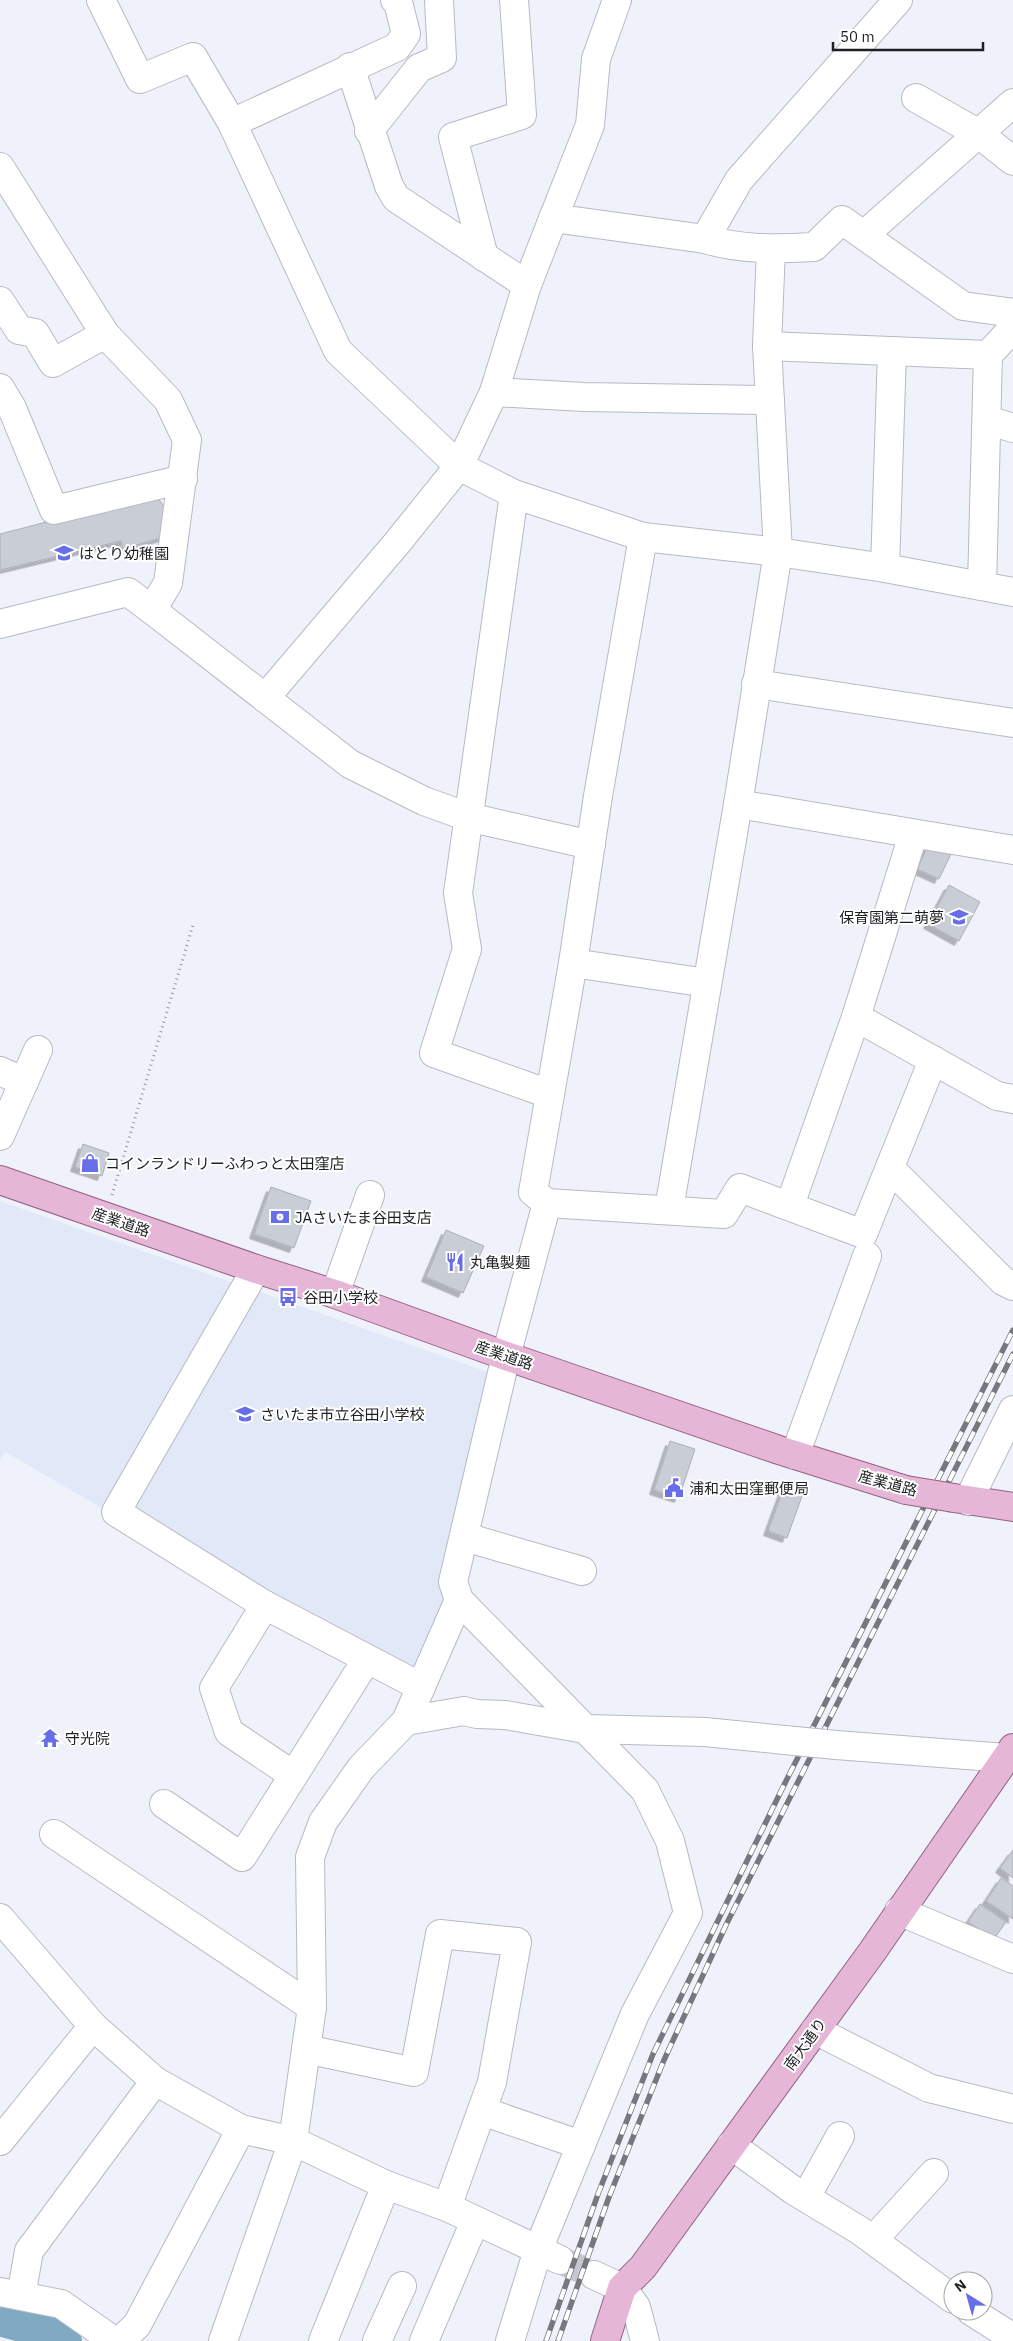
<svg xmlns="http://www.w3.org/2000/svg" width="1013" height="2341" viewBox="0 0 1013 2341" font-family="'IBM Plex Sans','Noto Sans JP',sans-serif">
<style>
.built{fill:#e1e8f8}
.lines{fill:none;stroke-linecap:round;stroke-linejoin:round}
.river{stroke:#80a9c2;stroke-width:36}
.building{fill:#c9cdd6;stroke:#acafb8;filter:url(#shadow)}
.minor-tunnel{stroke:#c5c8d0;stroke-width:28;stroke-dasharray:28 14;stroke-linecap:butt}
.minor-casing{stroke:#b7bac3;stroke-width:30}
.major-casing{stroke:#956186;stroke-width:30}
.path{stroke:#95989f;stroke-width:3;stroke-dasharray:1 4;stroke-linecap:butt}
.minor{stroke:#fff;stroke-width:28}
.major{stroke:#e6b6d7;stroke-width:28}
.rail-casing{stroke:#76787d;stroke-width:5.5}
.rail{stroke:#fff;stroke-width:4;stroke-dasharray:11;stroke-linecap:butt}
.minor-bridge-casing{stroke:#b7bac3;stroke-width:30;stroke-linecap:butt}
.major-bridge-casing{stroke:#956186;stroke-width:30;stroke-linecap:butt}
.minor-bridge{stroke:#fff;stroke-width:28}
.major-bridge{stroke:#e6b6d7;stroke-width:28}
.labels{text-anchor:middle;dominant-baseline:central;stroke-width:4;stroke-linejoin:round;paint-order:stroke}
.poi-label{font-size:15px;fill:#1d1f22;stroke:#fff;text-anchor:start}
.street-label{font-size:15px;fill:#1d1f22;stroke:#fff}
</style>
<defs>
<filter id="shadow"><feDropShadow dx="-4.5" dy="4.5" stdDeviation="0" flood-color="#0004"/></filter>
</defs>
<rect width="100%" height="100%" fill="#eff2fb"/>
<polygon class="built" points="0,1201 499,1376 450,1599 413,1673 109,1512 5,1452 0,1460"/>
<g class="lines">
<polyline class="river" points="0,2318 54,2333 64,2341"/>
</g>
<g class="building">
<polygon points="155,494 170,515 167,528 161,529 164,537 123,549 121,541 0,570 0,534"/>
<polygon points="929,844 951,854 939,879 917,869"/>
<polygon points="949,885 980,902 959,941 928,924"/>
<polygon points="83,1144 109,1153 102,1176 75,1167"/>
<polygon points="271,1187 311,1201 294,1248 254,1234"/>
<polygon points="446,1230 484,1246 463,1293 426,1277"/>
<polygon points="670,1441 695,1449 679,1498 654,1490"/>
<polygon points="786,1482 805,1488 787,1538 768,1531"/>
<polygon points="1013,1850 1013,1878 1000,1868"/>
<polygon points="1001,1878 1013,1886 1013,1919 986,1901"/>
<polygon points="980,1904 1006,1922 994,1939 968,1922"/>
</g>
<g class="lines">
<polyline class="minor-tunnel" points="560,2260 594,2275"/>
<g class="minor-casing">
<g id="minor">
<polyline points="101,0 140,79 193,57 232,123 338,351 459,466 514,494 643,537 778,552 885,568 1013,592"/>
<polyline points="350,67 389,186 396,198 527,285"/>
<polyline points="916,98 979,134 1013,161"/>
<polyline points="232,123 397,47 406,34 398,2 395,0"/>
<polyline points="369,131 419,68 442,58 439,0"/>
<polyline points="0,167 105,334 168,400 187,440 168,583 152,610 128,592 0,624"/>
<path d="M553 218 705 239C741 250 776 249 814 247L842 220 963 306 1013 313"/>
<polyline points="864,235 1013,103"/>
<polyline points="705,239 739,180 898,0"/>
<polyline points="484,257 453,137 522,115 514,0"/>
<polyline points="0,301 19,330 35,333 53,363 105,334"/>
<polyline points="767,346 988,355 1013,328"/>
<polyline points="0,388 12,408 54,510 183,479"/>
<polyline points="494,392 584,397 770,400"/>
<polyline points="987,420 1013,428"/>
<polyline points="514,494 458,893 467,949 434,1053 549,1094"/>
<polyline points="885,568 892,351"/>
<polyline points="982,586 988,355"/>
<polyline points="152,610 350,764 424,801 468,817 591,845"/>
<polyline points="756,684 1013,723"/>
<polyline points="265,698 397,543 459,466 494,392 527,285 590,125 596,59 617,0"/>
<polyline points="738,804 1013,850"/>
<polyline points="573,963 707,983"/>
<polyline points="856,1017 997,1096 1013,1099"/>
<polyline points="0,1071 24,1082"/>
<polyline points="0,1136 38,1050"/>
<polyline points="890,1168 1003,1281 1013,1286"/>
<polyline points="547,1203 724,1214 740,1188 863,1234 933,1060"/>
<polyline points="790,1205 856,1017 913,835"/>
<polyline points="669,1209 738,804 778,552 767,346 771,249"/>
<polyline points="256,1269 116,1512 265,1605 421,1687"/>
<polyline points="335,1294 370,1195"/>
<polyline points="795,1455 867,1256"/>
<polyline points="968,1501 1013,1410"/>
<polyline points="465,1537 582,1571"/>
<polyline points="265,1605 214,1688 229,1732 293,1775"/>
<polyline points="406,1721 464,1711 477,1714 505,1715 585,1729 705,1732 785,1740"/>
<polyline points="836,1745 1006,1758"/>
<polyline points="164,1804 242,1857 367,1659"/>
<polyline points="54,1834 312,2007"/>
<polyline points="899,1911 1013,1959"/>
<polyline points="0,1918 93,2026 155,2081 241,2129 293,2141 386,2185 447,2207 560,2260"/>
<polyline points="815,2030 929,2088 1013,2109"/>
<polyline points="306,2049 414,2072 440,1934 517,1942 492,2082 447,2207"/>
<polyline points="482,2111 581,2145"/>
<polyline points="0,2141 93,2026"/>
<polyline points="731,2145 793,2190 859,2230 953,2299"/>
<polyline points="806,2197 840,2136"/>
<polyline points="873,2240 934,2173"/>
<polyline points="594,2275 622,2288 636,2307 645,2341"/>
<polyline points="0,2292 61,2304 114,2341"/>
<polyline points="21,2296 29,2251 155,2081"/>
<polyline points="971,2311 1004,2332"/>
<polyline points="120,2341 137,2325 241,2129"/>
<polyline points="223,2341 293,2141 312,2007 310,1857 323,1822 361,1768 406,1721 459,1600"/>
<polyline points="323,2341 386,2185"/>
<polyline points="377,2341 402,2286"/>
<polyline points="424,2341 475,2221"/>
<polyline points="510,2341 538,2250 581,2145 635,2014 688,1913 670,1841 645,1790 459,1600 453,1582 506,1356 547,1203 533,1192 573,963 598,796 643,537"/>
</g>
</g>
<g class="major-casing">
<g id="major">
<polyline points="0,1180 256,1269 335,1294 506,1356 779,1450 906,1490"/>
<polyline points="954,1498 1013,1507"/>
<polyline points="605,2341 622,2288 643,2267 872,1952 1013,1748"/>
</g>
</g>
<polyline class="path" points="112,1195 193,925"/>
<use href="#minor" class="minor"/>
<use href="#major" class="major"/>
<g class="rail-casing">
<g id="rail">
<polyline points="546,2341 598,2194 653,2054 783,1787 1013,1330"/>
<polyline points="558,2341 609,2197 664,2060 726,1925 1013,1354"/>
</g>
</g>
<use href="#rail" class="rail"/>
<g class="minor-bridge-casing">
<polyline id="minor-bridge" points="785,1740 836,1745"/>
</g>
<g class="major-bridge-casing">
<polyline id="major-bridge" points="906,1490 954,1498"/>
</g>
<use href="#minor-bridge" class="minor-bridge"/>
<use href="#major-bridge" class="major-bridge"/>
</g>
<defs>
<g id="school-bare" transform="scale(1.5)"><path d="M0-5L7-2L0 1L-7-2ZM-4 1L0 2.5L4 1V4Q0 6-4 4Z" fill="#676ee7" stroke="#fff" stroke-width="2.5" paint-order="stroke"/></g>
<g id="shop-bare" transform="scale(1.5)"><path d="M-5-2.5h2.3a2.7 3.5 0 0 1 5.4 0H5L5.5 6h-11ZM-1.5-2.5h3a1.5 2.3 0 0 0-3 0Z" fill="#676ee7" stroke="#fff" stroke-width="2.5" paint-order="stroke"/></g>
<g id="bank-bare" transform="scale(1.5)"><path d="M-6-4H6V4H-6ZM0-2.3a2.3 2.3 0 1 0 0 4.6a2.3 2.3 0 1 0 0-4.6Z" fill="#676ee7" stroke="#fff" stroke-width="2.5" paint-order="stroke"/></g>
<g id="restaurant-bare" transform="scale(1.5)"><path d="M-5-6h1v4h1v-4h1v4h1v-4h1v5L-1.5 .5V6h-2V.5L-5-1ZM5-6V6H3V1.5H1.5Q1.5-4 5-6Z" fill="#676ee7" stroke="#fff" stroke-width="2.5" paint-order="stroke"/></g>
<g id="bus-bare" transform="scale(1.5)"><path d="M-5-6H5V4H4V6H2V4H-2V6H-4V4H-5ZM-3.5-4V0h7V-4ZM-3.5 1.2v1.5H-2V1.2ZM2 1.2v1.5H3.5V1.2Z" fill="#676ee7" stroke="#fff" stroke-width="2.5" paint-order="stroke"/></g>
<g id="civic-bare" transform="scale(1.5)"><path d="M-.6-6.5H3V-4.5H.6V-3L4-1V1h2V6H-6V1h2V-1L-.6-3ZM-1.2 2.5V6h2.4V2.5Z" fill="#676ee7" stroke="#fff" stroke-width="2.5" paint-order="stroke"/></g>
<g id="temple-bare" transform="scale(1.5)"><path d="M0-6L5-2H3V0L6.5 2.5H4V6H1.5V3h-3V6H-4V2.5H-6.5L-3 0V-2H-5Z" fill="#676ee7" stroke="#fff" stroke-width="2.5" paint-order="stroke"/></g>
</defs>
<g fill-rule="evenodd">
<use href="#school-bare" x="64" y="553"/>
<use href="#school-bare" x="959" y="917"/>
<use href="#shop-bare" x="90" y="1163"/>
<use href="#bank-bare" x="280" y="1217"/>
<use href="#restaurant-bare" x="455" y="1262"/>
<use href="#bus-bare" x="288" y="1297"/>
<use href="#school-bare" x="245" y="1414"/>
<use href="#civic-bare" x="674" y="1488"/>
<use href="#temple-bare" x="50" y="1738"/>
</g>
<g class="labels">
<g class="poi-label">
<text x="79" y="553">はとり幼稚園</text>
<text x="944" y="917" text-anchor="end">保育園第二萌夢</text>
<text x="105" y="1163">コインランドリーふわっと太田窪店</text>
<text x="295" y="1217">JAさいたま谷田支店</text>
<text x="470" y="1262">丸亀製麺</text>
<text x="303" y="1297">谷田小学校</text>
<text x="260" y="1414">さいたま市立谷田小学校</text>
<text x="689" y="1488">浦和太田窪郵便局</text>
<text x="65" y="1738">守光院</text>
</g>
<g class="street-label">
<text transform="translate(121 1222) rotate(19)">産業道路</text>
<text transform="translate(504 1355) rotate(19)">産業道路</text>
<text transform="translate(888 1483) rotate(15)">産業道路</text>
<text transform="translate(805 2044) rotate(-54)">南大通り</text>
</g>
</g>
<g transform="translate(968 2296) rotate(323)"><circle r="24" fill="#ffffff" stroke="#a5a5a7"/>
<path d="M0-4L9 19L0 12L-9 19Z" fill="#676ee7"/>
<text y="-8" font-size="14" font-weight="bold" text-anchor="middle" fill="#1d1f22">N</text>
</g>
<path d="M833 42v8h150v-8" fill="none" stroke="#1d1f22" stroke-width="2.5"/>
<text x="840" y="42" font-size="15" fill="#1d1f22" stroke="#ffffff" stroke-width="4" paint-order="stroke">50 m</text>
</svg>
